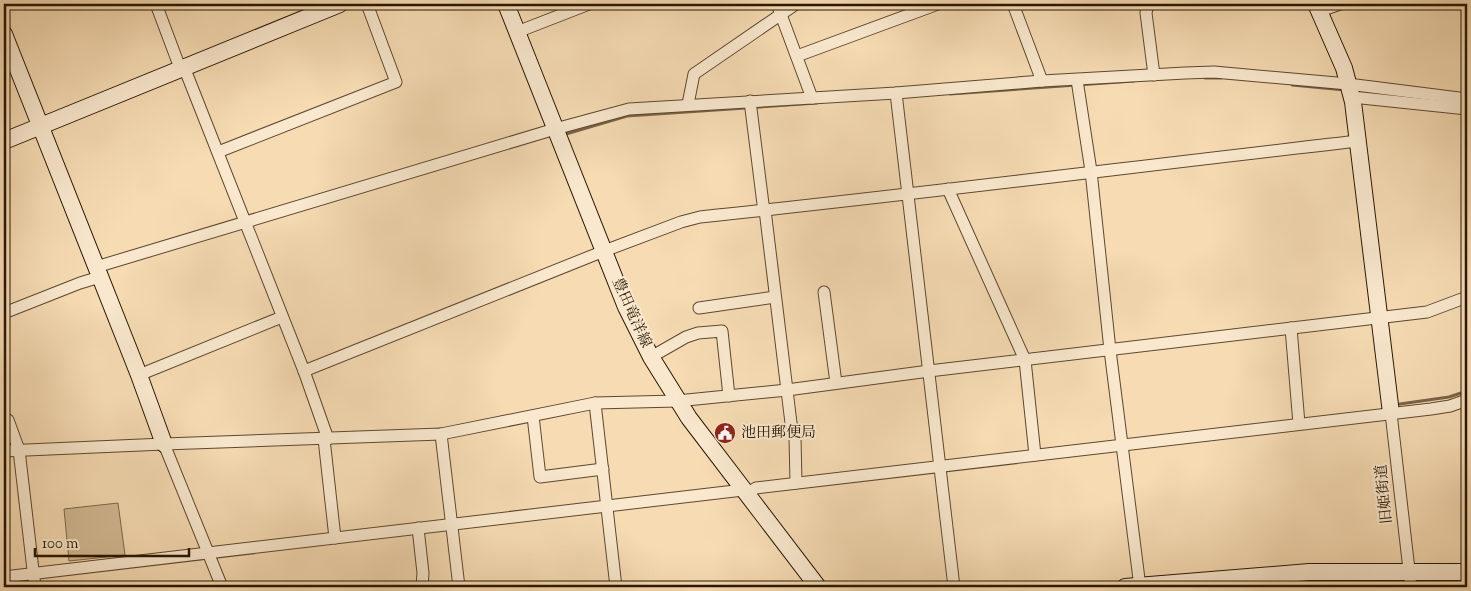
<svg xmlns="http://www.w3.org/2000/svg" width="1471" height="591" viewBox="0 0 1471 591" font-family="'Sorts Mill Goudy','Noto Serif JP',serif">
<style>
.green{fill:#d3ba95;stroke:#7e684b}
.lines{fill:none;stroke-linecap:round;stroke-linejoin:round}
.stream{stroke:#7a6447;stroke-width:3}
.street-casing{stroke:#5c482e;stroke-width:13}
.secondary-casing{stroke:#281701;stroke-width:18}
.street{stroke:#f9e8ce;stroke-width:11}
.secondary{stroke:#f9e8ce;stroke-width:16}
.labels{text-anchor:middle;dominant-baseline:central;stroke-width:4;stroke-linejoin:round;paint-order:stroke}
.street-label{font-size:15px;fill:#281701;stroke:#f9e8ce}
.poi-label{font-size:15px;fill:#281701;stroke:#f9e8ce;text-anchor:start}
</style>
<rect width="100%" height="100%" fill="#f6dbb3"/>
<filter id="stains"><feTurbulence type="fractalNoise" baseFrequency=".004" numOctaves="4"/><feColorMatrix values="0 0 0 0 .2 0 0 0 0 .09 0 0 0 0 .02 0 0 0 .5 -.17"/></filter>
<radialGradient id="worn" r=".72"><stop offset=".6" stop-color="#630" stop-opacity="0"/><stop offset="1" stop-color="#630" stop-opacity=".3"/></radialGradient>
<polygon class="green" points="118,503 125,555 69,561 64,509"/>
<g class="lines">
<g class="stream">
<polyline points="1205,78 1221,78"/>
<polyline points="1292,85 1345,90"/>
<polyline points="950,94 1134,81"/>
<polyline points="566,134 627,116 817,103"/>
<polyline points="1400,404 1449,397 1467,391"/>
</g>
<g class="street-casing">
<g id="street">
<polyline points="156,4 180,68"/>
<polyline points="777,4 812,98"/>
<polyline points="1013,4 1042,81"/>
<polyline points="1148,4 1146,13 1154,75"/>
<polyline points="1320,11 1340,4"/>
<polyline points="517,32 589,4"/>
<polyline points="797,56 938,4"/>
<polyline points="184,67 304,371 328,439"/>
<polyline points="1077,80 1091,171 1110,350 1140,587"/>
<polyline points="896,93 954,587"/>
<polyline points="1352,97 1467,109"/>
<polyline points="750,101 763,204 765,210 791,423 795,437 796,483"/>
<polyline points="688,104 694,74 796,4"/>
<polyline points="218,152 396,82 367,4"/>
<polyline points="948,189 1025,360 1035,455"/>
<polyline points="96,267 555,129 629,109 896,93 1042,81 1185,73 1214,72 1348,84 1467,99"/>
<polyline points="824,292 836,383"/>
<polyline points="699,308 775,297"/>
<polyline points="4,313 80,283 100,277"/>
<polyline points="1291,328 1299,424"/>
<polyline points="651,357 686,337 698,333 722,331 729,396"/>
<path d="M304 371 604 251 681 222 700 217C920 194 1139 166 1358 141"/>
<polyline points="139,375 282,317"/>
<polyline points="595,403 616,587"/>
<polyline points="1391,413 1411,587"/>
<polyline points="533,416 540,477 603,469"/>
<polyline points="8,420 19,450 35,587"/>
<polyline points="441,434 459,587"/>
<polyline points="324,439 335,538"/>
<polyline points="164,444 222,587"/>
<polyline points="4,451 164,444 441,434 595,403 677,401 787,390 929,371 1427,312 1467,297"/>
<polyline points="746,494 756,488 1431,409 1450,406 1467,400"/>
<polyline points="418,528 423,573 422,587"/>
<polyline points="4,577 743,490"/>
</g>
</g>
<g class="secondary-casing">
<g id="secondary">
<polyline points="506,4 626,307 651,357 689,418 818,587"/>
<polyline points="1316,4 1344,68 1353,102 1391,413"/>
<polyline points="4,34 139,375 164,444"/>
<polyline points="4,141 340,4"/>
<polyline points="1125,587 1309,572 1467,572"/>
</g>
</g>
<use href="#street" class="street"/>
<use href="#secondary" class="secondary"/>
</g>
<defs>
<g id="civic-disc" transform="scale(1.125)"><circle r="9.5" fill="#8f2418" stroke="#f9e8ce"/><path d="M-.6-6.5H3V-4.5H.6V-3L4-1V1h2V6H-6V1h2V-1L-.6-3ZM-1.2 2.5V6h2.4V2.5Z" fill="#fff"/></g>
</defs>
<g fill-rule="evenodd">
<use href="#civic-disc" x="725" y="433"/>
</g>
<g class="labels">
<g class="street-label">
<text transform="translate(631 313) rotate(66)">豊田竜洋線</text>
<text transform="translate(1385 494) rotate(-96)">旧姫街道</text>
</g>
<g class="poi-label">
<text x="741" y="433">池田郵便局</text>
</g>
</g>
<rect width="1471" height="591" fill="none" stroke="#f6dbb3" stroke-width="20"/>
<rect x="5" y="5" width="1461" height="581" fill="none" stroke="#281701" stroke-width="2.5"/>
<rect x="10" y="10" width="1451" height="571" fill="none" stroke="#281701"/>
<path d="M35 548v8h154v-8" fill="none" stroke="#281701" stroke-width="2.5"/>
<text x="42" y="548" font-size="15" fill="#281701" stroke="#f9e8ce" stroke-width="4" paint-order="stroke">100 m</text>
<rect width="100%" height="100%" filter="url(#stains)"/>
<rect width="100%" height="100%" fill="url(#worn)"/>
</svg>
